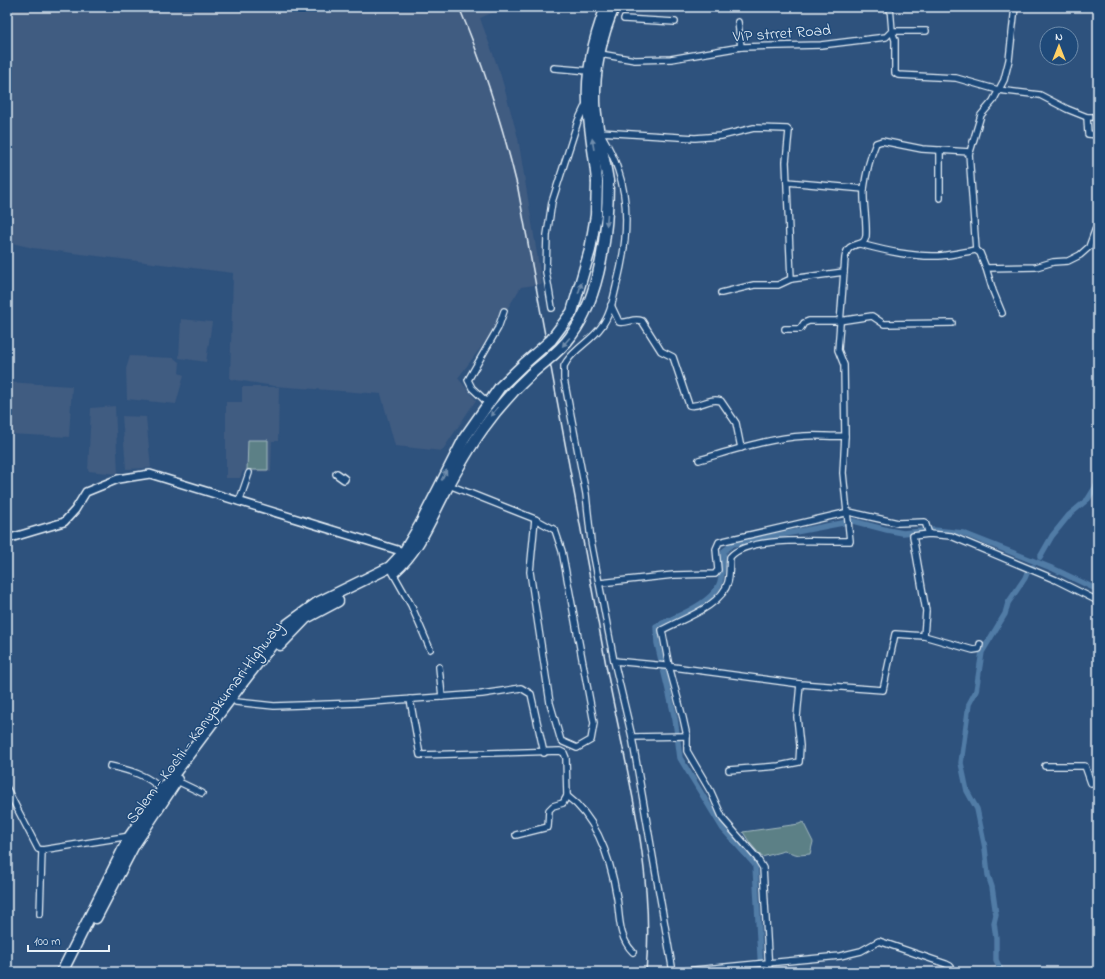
<svg xmlns="http://www.w3.org/2000/svg" width="1105" height="979" viewBox="0 0 1105 979" font-family="'Indie Flower',sans-serif">
<style>
.built{fill:#3f5b81}
.green{fill:#5c8086;stroke:#a2b8bf}
.lines{fill:none;stroke-linecap:round;stroke-linejoin:round}
.canal{stroke:#517ba6;stroke-width:5.5}
.street-casing{stroke:#e8f1f8;stroke-width:8}
.secondary-casing{stroke:#e8f1f8;stroke-width:10}
.highway-casing{stroke:#e8f1f8;stroke-width:13}
.street{stroke:#1f4a7a;stroke-width:5.5}
.secondary{stroke:#1f4a7a;stroke-width:7}
.highway{stroke:#1f4a7a;stroke-width:10}
.rail{stroke:#e8f1f8;stroke-width:1.5}
.highway-bridge-casing{stroke:#e8f1f8;stroke-width:13;stroke-linecap:butt}
.highway-bridge{stroke:#1f4a7a;stroke-width:10}
.oneway{fill:#6f8dac}
.labels{text-anchor:middle;dominant-baseline:central;stroke-width:3;stroke-linejoin:round;paint-order:stroke}
.street-label{font-size:16px;fill:#e8f1f8;stroke:#1f4a7a}
</style>
<rect width="100%" height="100%" fill="#2e527d"/>
<filter id="ink" filterUnits="userSpaceOnUse"><feTurbulence type="fractalNoise" baseFrequency=".025" numOctaves="2"/><feDisplacementMap in="SourceGraphic" scale="8" xChannelSelector="R" yChannelSelector="G"/><feConvolveMatrix kernelMatrix="1 2 1 2 8 2 1 2 1" color-interpolation-filters="sRGB"/></filter>
<g filter="url(#ink)">
<g class="built">
<polygon points="7,7 506,7 480,18 501,76 518,138 542,284 521,287 494,330 458,378 476,400 442,451 395,446 381,394 274,386 230,379 233,273 33,248 7,242"/>
<polygon points="181,319 212,322 206,362 179,358"/>
<polygon points="130,356 174,358 180,363 179,373 184,375 176,404 127,399 126,369"/>
<polygon points="7,382 72,386 69,437 7,434"/>
<polygon points="242,387 279,387 278,441 272,441 271,472 243,471 240,478 226,478 226,402 242,402"/>
<polygon points="115,406 118,474 88,471 91,408"/>
<polygon points="122,416 146,417 151,468 126,469"/>
</g>
<g class="green">
<polygon points="248,440 268,440 268,470 247,470"/>
<polygon points="803,822 813,842 810,854 799,855 784,851 762,857 750,843 743,832 799,824"/>
</g>
<g class="lines">
<g class="canal">
<polyline points="1040,557 1052,536 1069,515 1088,499 1098,483"/>
<path d="M761 972 755 865 723 829 680 758 675 719 657 643 656 626C674 618 714 603 720 582 723 572 722 561 724 551L733 544 853 521 887 530 903 533 933 530 963 533 1054 569 1098 590"/>
<polyline points="1002,972 996,960 996,938 994,923 996,915 992,887 988,875 985,848 977,809 967,791 961,763 969,704 976,691 982,652 1005,614 1008,603 1025,578 1029,568 1033,567"/>
</g>
<g class="street-casing">
<g id="street">
<polyline points="624,19 675,22"/>
<polyline points="738,22 741,47"/>
<polyline points="926,31 892,31 895,40 895,73 898,75 956,78 998,90 1040,95 1067,109 1087,117 1098,117"/>
<polyline points="600,54 635,60 671,59 741,47 821,45 886,37 892,31 890,7"/>
<polyline points="554,68 589,71"/>
<polyline points="1087,117 1088,134 1098,135"/>
<polyline points="969,153 976,250"/>
<polyline points="787,182 864,189"/>
<polyline points="940,198 940,150"/>
<path d="M860 244C886 251 912 257 939 256 951 255 964 252 976 250L980 253 986 268 1036 267 1053 262 1068 261 1080 255 1089 247 1096 228H1098"/>
<polyline points="986,268 993,291 1002,313"/>
<polyline points="721,293 754,285 778,285 791,279 844,272"/>
<path d="M611 305 619 322C628 324 633 317 642 321L661 351 673 357 689 405C700 408 708 397 721 401L736 423 741 448"/>
<polyline points="552,308 546,272 547,235 552,202 578,121 586,104"/>
<polyline points="785,329 800,329 804,323 809,321 839,321 872,316 884,324 952,323"/>
<polyline points="488,403 472,388 468,380 498,328 504,311"/>
<path d="M699 460C734 450 769 438 805 436 818 435 831 437 845 436L844 365 838 350 845 258C848 238 864 250 866 236 867 220 863 204 864 189 866 174 870 157 876 143L882 141 922 149 970 152 981 115 993 101 1004 80 1009 60 1015 7"/>
<polyline points="449,485 535,519 555,530 562,551 594,723 591,740 577,748 561,741 550,703 530,572 535,519"/>
<polyline points="239,502 249,473"/>
<polyline points="393,573 411,605 430,649"/>
<polyline points="600,583 674,575 715,574 718,570 716,549 719,542 849,512 898,523 925,522 929,534"/>
<polyline points="924,636 926,611 913,536 929,534 951,536 1056,580 1098,601"/>
<polyline points="614,661 666,666 800,684 883,690 895,634 924,636 973,650 979,649 980,644"/>
<polyline points="439,667 442,697"/>
<polyline points="410,699 420,755 560,751 564,753 566,758 567,796 563,803 553,806 549,810 548,827 516,835"/>
<polyline points="236,702 274,706 358,703 482,694 521,688 531,694 544,753"/>
<polyline points="632,737 687,736"/>
<path d="M110 766C129 770 148 775 162 790"/>
<polyline points="1045,766 1085,766 1091,783 1098,782"/>
<polyline points="729,770 779,766 799,762 800,746 797,717 800,684"/>
<polyline points="177,781 202,793"/>
<polyline points="7,789 38,849 42,850 130,836"/>
<path d="M567 796C598 819 611 861 617 898 620 917 618 937 633 952"/>
<polyline points="40,914 42,850"/>
<path d="M673 972 632 737 614 661 591 541 586 494 564 379V366L567 361C576 348 592 340 601 327 610 316 613 300 616 287 626 250 631 207 618 170 614 157 607 144 600 132L695 138 721 136 754 128 787 129 789 131 786 162 791 279"/>
<polyline points="674,972 840,956 861,951 879,941 946,964 950,966 955,972"/>
<path d="M769 972 763 868 757 858 723 819 711 792 687 751V736L683 718 669 666 662 630C682 619 722 606 728 582 730 574 729 565 730 557 748 535 822 542 850 541L843 473 845 436"/>
</g>
</g>
<g class="secondary-casing">
<g id="secondary">
<polyline points="337,474 344,479"/>
<polyline points="7,539 64,522 75,510 86,492 118,479 150,474 404,552 406,555"/>
</g>
</g>
<g class="highway-casing">
<g id="highway">
<path d="M608 181C604 155 596 128 595 102 594 71 601 36 614 7"/>
<path d="M597 182C595 156 589 130 588 103 586 70 594 38 606 7"/>
<path d="M395 571C419 550 430 520 445 492 470 445 492 410 531 374"/>
<polyline points="280,645 306,618 338,601"/>
<polyline points="96,918 134,845 177,780"/>
<polyline points="62,972 130,836 162,790 239,687 288,624 317,603 390,567 404,552 420,525 465,437 500,387 525,363"/>
</g>
</g>
<use href="#street" class="street"/>
<use href="#secondary" class="secondary"/>
<use href="#highway" class="highway"/>
<path class="rail" d="M459 7C484 66 503 127 518 189 548 351 578 514 608 676 627 774 655 871 646 972"/>
<g class="highway-bridge-casing">
<g id="highway-bridge">
<polyline points="525,363 551,340 572,312 590,250 596,215 597,182"/>
<path d="M531 374C545 361 560 352 571 336 601 295 608 230 608 181"/>
</g>
</g>
<use href="#highway-bridge" class="highway-bridge"/>
</g>
<defs><path id="oneway-solid" d="M-6-.8H1V-3.2L6.5 0L1 3.2V.8H-6Z"/></defs>
<g class="oneway">
<use href="#oneway-solid" transform="translate(593 144) rotate(-99)"/>
<use href="#oneway-solid" transform="translate(607 220) rotate(95)"/>
<use href="#oneway-solid" transform="translate(580 288) rotate(-73)"/>
<use href="#oneway-solid" transform="translate(566 342) rotate(130)"/>
<use href="#oneway-solid" transform="translate(494 412) rotate(128)"/>
<use href="#oneway-solid" transform="translate(444 475) rotate(-62)"/>
</g>
</g>
<g class="labels">
<g class="street-label">
<text transform="translate(782 34) rotate(-4)">VIP strret Road</text>
<text transform="translate(205 723) rotate(-53)">Salem - Kochi - Kanyakumari Highway</text>
</g>
</g>
<rect width="1105" height="979" fill="none" stroke="#1f4a7a" stroke-width="24"/>
<rect x="12" y="12" width="1081" height="955" fill="none" stroke="#e8f1f8" stroke-width="1.5" filter="url(#ink)"/>
<g transform="translate(1059 46)"><circle r="19" fill="#1f4a7a" stroke="#6f8dac"/>
<path d="M0-3L7 15L0 10L-7 15Z" fill="#ffd166"/>
<text y="-6" font-size="11" font-weight="bold" text-anchor="middle" fill="#e8f1f8">N</text>
</g>
<path d="M28 945v6h81v-6" fill="none" stroke="#e8f1f8" stroke-width="2"/>
<text x="34" y="945" font-size="12" fill="#e8f1f8" stroke="#1f4a7a" stroke-width="3" paint-order="stroke">100 m</text>
</svg>
